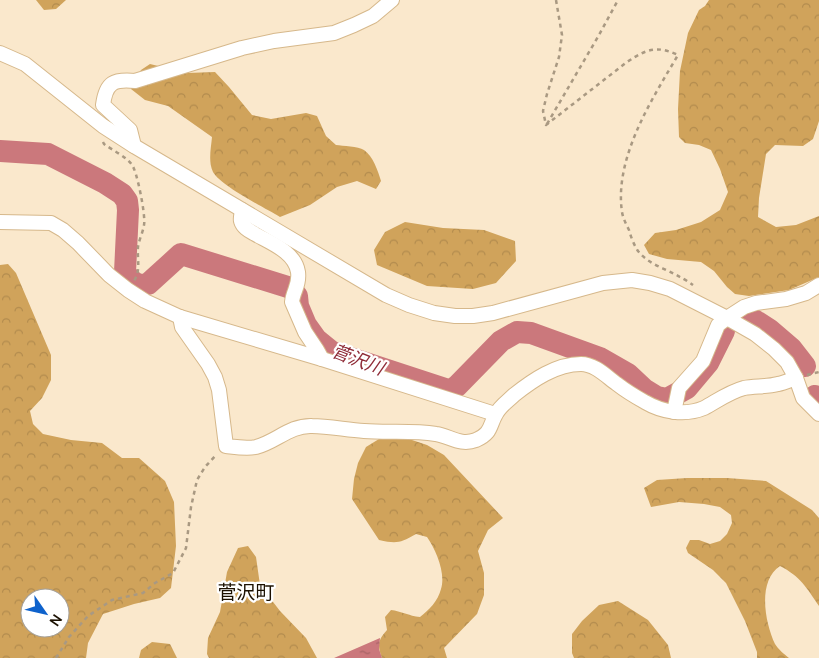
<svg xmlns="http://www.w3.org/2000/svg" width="819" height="658" viewBox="0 0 819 658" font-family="Manrope,'Noto Sans JP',sans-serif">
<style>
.forest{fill:url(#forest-crowns);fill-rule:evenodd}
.water{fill:url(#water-ripples)}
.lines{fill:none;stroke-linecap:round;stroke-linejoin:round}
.river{stroke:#cb787c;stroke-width:22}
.minor-casing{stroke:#d6b88b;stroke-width:16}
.path{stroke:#a99982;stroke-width:2.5;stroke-dasharray:4 4;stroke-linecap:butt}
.minor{stroke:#fff;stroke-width:14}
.labels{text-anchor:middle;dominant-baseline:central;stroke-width:4.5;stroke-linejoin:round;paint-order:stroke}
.water-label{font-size:18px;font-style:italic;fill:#8f2b37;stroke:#fff}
.quarter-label{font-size:19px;fill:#1c1102;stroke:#fff}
</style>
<defs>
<pattern id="forest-crowns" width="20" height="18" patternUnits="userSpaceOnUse" patternTransform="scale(1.25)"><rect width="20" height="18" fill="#d0a35b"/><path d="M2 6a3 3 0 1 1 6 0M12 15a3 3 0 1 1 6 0" fill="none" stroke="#b28b4e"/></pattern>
<pattern id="water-ripples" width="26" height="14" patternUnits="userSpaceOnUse" patternTransform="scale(1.25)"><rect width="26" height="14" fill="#cb787c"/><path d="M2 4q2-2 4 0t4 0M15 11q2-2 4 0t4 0" fill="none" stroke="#a46163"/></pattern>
</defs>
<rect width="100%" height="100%" fill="#fae8cc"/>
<g class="forest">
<polygon points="36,0 66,0 56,9 44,10"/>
<polygon points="709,0 819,0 819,121 813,139 803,146 775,145 766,154 759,198 758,217 776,227 796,225 819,216 819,277 789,290 749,296 735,294 727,287 714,271 701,262 667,259 649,254 644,245 655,233 676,230 701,222 720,210 728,192 720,169 711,150 699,145 685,143 679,137 678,109 680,71 688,33 699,10 705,6"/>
<path d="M150 64 187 73 215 72 229 87 252 115 271 119 306 113 317 116 326 136 336 145C343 146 358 146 364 150 373 156 378 171 381 181L376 189 357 181 337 187 310 205 280 217C265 208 221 186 213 172 208 162 211 148 212 137L168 106 145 100 131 89 141 70Z"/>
<polygon points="405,222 443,228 484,230 515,241 516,261 496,283 473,289 427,286 377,265 374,250 385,232"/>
<path d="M8 264 16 273 51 355V380L42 398 30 411 33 424 43 434 71 440 102 443 122 458H139L165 481 174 502 176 546 171 588 160 598 134 604 103 614 88 643 86 658H0V265ZM30 598H60V628H30Z"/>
<path d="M406 438 427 445 444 455 503 518 488 530 478 551 484 573V595L477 614 444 648 447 658H382C377 645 378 640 387 630L385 617 391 610C401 611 409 616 420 617 429 610 438 601 441 589 446 573 436 550 427 537L416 534C400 543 397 544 379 540L352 499 354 479 358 463 366 447 379 439Z"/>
<path d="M687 478H727L766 481 812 510 819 518V606C806 587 801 577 780 566 757 581 765 623 775 644 778 649 784 654 789 658H757V652L745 621 726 583 713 570 688 553 686 548 690 540H699L710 544 720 541 727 534 732 523 731 515 720 507 704 504 679 502 651 507 644 488 657 480Z"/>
<polygon points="248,546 256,557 260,585 280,611 306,638 317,658 209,658 207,654 208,638 220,612 227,572 238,548"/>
<polygon points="618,601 648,620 668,645 671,658 574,658 572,653 572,634 582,621 599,605"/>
<polygon points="152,642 170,644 177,658 139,658 141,650"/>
</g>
<polygon class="water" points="380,638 379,649 382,658 334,658"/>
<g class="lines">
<g class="river">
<path d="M0 151 48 154 105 183 122 194 127 201 128 210 125 272C131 281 137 287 148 284L181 254 291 288 297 296 298 306 306 325 316 339 332 352 445 389 451 390 457 386 501 341 517 332 531 333 600 358 628 374 644 389 657 397 667 399 687 388 708 363 724 331"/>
<polyline points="748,316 770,330 791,348 805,366"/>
<polyline points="815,396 819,399"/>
</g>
<g class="minor-casing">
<g id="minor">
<polyline points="0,53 25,64 103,126 134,146 386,295 409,305 434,313 455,316 473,316 493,313 603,283 632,280 650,283 670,289 727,318 755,334 774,349 787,362 796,378 803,398 819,414"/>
<path d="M134 146 130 130 103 105C106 82 114 79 135 81L242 48 274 41 334 33 354 25 373 16 392 0"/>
<path d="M242 210C242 213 240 218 241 221 243 228 250 231 255 234 271 243 295 252 298 272 300 285 293 291 292 302L305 332 317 350 322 359"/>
<polyline points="0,222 51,223 63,230 78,243 109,275 128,290 145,301 180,317 322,359 495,414"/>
<path d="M180 317 182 327 208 364 215 377 219 390 226 446C235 447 246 449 256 447 276 442 290 425 312 426 329 426 347 430 364 431 388 433 412 430 436 434 450 436 460 446 476 440 492 433 489 426 496 414 500 406 508 401 514 395 533 380 556 364 581 364 595 364 607 377 617 384 626 391 636 397 645 402 662 412 685 416 704 408 717 401 729 392 744 388 755 386 767 387 778 384 784 383 790 380 796 378"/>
<polyline points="674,412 679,388 703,361 718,325 727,318 744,307 756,303 786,299 806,293 819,285"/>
</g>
</g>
<g class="path">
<path d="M556 0 562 35 559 57 547 94 543 111 546 125 627 62C647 49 656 45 678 55 652 99 614 158 622 212 623 218 626 224 629 230 631 237 634 245 638 251 648 264 666 269 680 277 684 279 689 282 693 285"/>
<polyline points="547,124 599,35 618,0"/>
<path d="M103 142 104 144C112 150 127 157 132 165 137 171 146 216 144 225 143 232 139 240 138 247 137 259 141 270 134 281"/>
<polyline points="807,375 819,372"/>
<polyline points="56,658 69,637 88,616 112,600 143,593 155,583 173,573 186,548 191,507 197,480 205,467 217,454"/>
</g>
<use href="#minor" class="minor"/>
</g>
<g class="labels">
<g class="water-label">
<text transform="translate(358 359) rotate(21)">菅沢川</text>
</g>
<g class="quarter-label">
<text x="246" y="592">菅沢町</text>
</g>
</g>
<g transform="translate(45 613) rotate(124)"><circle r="24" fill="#ffffff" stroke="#a4a09a"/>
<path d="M0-4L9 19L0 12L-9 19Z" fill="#0e62cc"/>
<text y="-8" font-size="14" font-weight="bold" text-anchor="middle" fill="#1c1102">N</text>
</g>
</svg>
